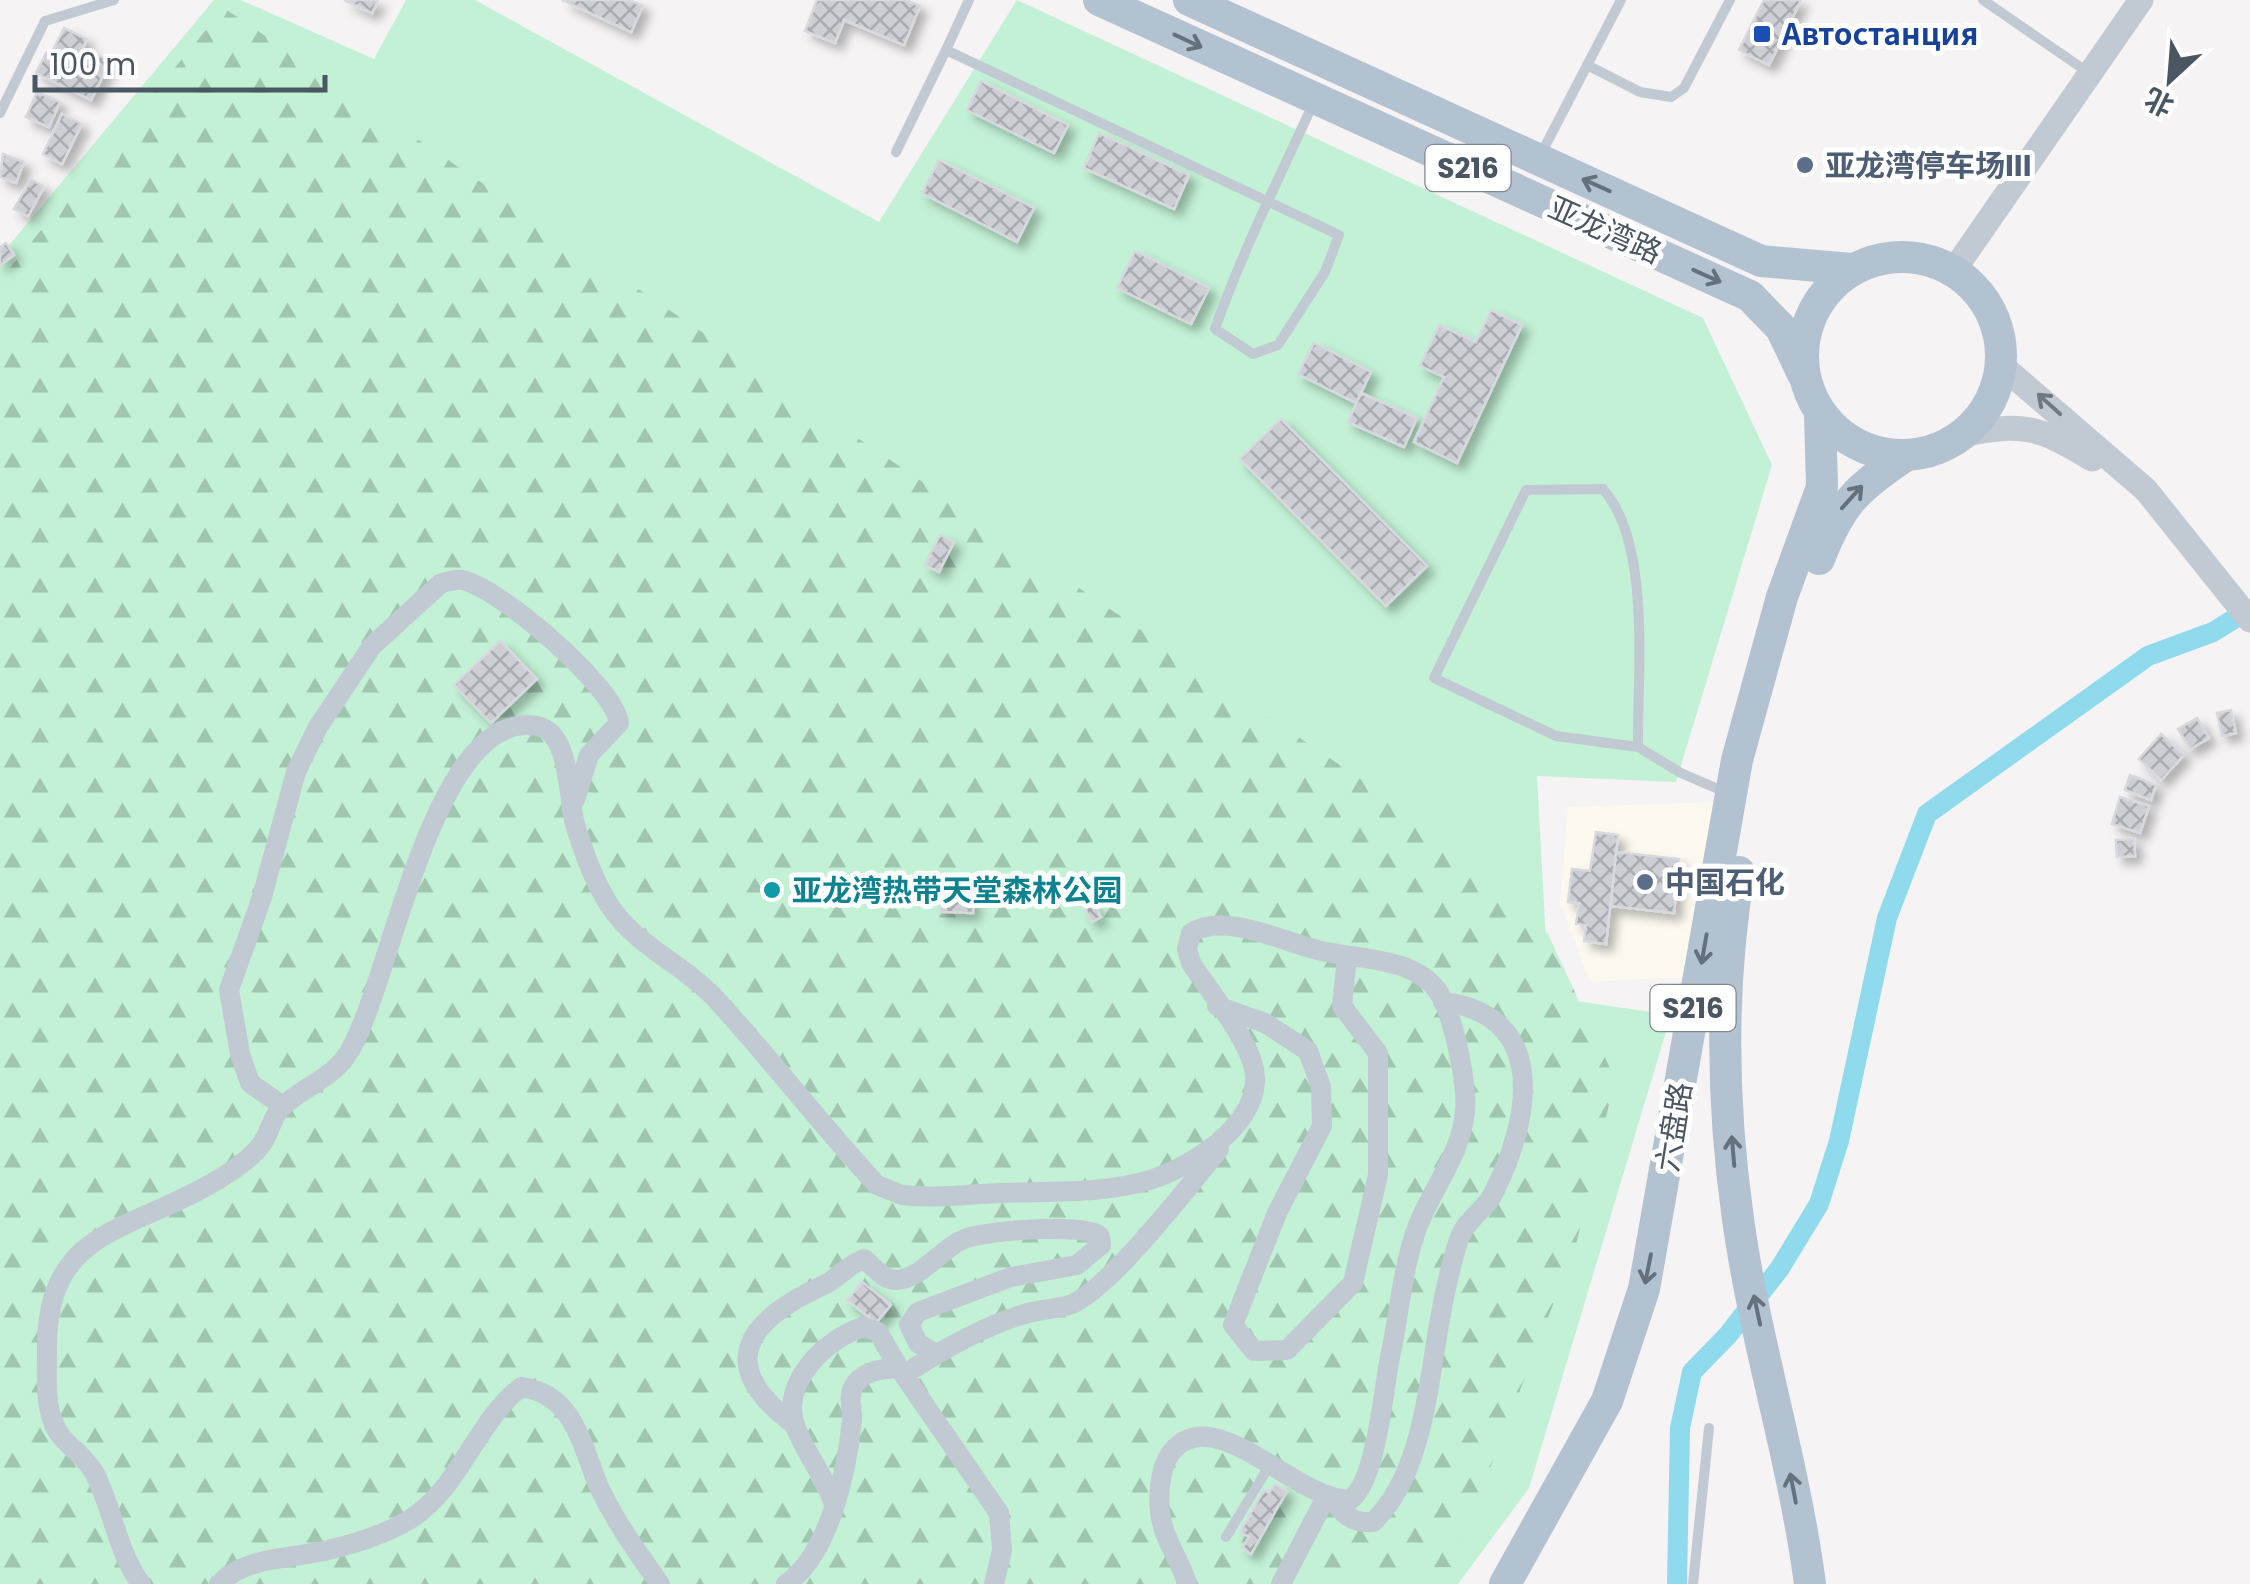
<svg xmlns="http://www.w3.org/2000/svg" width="2250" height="1584" viewBox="0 0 2250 1584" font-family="Poppins,'Noto Sans SC',sans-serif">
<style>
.commercial{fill:#fdf9ef}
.green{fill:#c3f1d5}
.forest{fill:url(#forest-firs)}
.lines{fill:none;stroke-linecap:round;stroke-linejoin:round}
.canal{stroke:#90daee;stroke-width:20}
.building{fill:url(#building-cross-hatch);stroke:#d7d9de;stroke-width:2.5;filter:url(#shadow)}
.service{stroke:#c1cad2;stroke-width:10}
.minor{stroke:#c1cad2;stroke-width:20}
.tertiary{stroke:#c1cad2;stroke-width:25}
.primary{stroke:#b3c2d1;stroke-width:32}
.oneway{stroke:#64717d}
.oneway2{stroke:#6e7983}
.transit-dot{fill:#1a4fb4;stroke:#fff;stroke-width:4}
.service-dot{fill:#5c6f8a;stroke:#fff;stroke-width:4}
.culture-dot{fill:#0f9aa8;stroke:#fff;stroke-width:4}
.labels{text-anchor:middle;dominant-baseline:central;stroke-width:10;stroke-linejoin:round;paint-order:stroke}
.shield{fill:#fff;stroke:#808990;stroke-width:2.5}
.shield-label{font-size:28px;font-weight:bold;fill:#4a5661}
.transit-label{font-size:30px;font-weight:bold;fill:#164399;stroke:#fff;text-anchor:start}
.service-label{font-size:30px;font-weight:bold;fill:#4e5e75;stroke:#fff;text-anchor:start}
.street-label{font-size:30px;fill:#4a5661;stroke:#fff}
.culture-label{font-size:30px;font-weight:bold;fill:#0d838f;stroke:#fff;text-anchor:start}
</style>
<defs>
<pattern id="forest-firs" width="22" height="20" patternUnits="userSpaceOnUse" patternTransform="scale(2.5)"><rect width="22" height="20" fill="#c3f1d5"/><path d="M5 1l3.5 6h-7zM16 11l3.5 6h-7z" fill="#a0c6b0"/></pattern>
<pattern id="building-cross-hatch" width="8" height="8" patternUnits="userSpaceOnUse" patternTransform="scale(2.5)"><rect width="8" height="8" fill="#cdcfd5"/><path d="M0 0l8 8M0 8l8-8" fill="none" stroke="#a8abb0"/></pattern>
<filter id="shadow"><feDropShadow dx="7" dy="7" stdDeviation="5" flood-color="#0004"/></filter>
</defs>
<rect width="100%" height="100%" fill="#f5f3f3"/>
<polygon class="commercial" points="1714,802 1684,977 1590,982 1560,903 1568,807"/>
<polygon class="green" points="214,0 241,0 374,59 406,0 475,0 879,222 1017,0 1703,318 1772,465 1676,782 1537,776 1549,997 1671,1015 1529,1488 1458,1584 0,1584 0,256"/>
<polygon class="forest" points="224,8 1412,814 1548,934 1615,1079 1576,1245 1452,1567 1268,1570 1259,1584 0,1584 0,280"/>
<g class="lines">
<polyline class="canal" points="1677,1584 1680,1428 1692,1372 1728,1335 1780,1268 1819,1204 1839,1141 1887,918 1927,814 2148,656 2213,632 2250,609"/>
</g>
<g class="building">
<polygon points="344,0 378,0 372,13"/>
<polygon points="562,0 629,0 643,6 631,32"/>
<polygon points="817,0 906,0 920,6 904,45 844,20 835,43 805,31"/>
<polygon points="1764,0 1801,0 1769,65 1739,50"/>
<polygon points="64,28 87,39 76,63 52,52"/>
<polygon points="88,50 110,61 91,100 36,73 46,53 79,69"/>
<polygon points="981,81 1068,125 1054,153 967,110"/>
<polygon points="37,92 60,102 49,127 26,117"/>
<polygon points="62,114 82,124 62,164 43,154"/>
<polygon points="1099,133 1189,175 1174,209 1084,168"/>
<polygon points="3,154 24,162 16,183 0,177"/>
<polygon points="939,160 1034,208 1017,242 922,193"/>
<polygon points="31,179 44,187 28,216 14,209"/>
<polygon points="6,243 14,255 0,265 0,247"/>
<polygon points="1135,251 1209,288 1191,324 1117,288"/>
<polygon points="1491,310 1522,325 1457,463 1414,442 1444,377 1420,366 1439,325 1476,342"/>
<polygon points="1314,343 1371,372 1356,403 1298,374"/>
<polygon points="1361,393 1417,418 1404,447 1348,422"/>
<polygon points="1281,419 1427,566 1386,606 1240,459"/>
<polygon points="940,535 954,542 939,572 925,565"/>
<polygon points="500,641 537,679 491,723 454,685"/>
<polygon points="2231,710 2236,733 2222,736 2217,713"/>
<polygon points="2197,718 2209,738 2190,749 2178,729"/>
<polygon points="2161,734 2184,755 2161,780 2139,759"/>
<polygon points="2130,775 2156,785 2151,800 2125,790"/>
<polygon points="2120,797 2149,806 2140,833 2112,824"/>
<polygon points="1596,832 1618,835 1606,944 1584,941 1586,925 1576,924 1579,903 1568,902 1572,869 1590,871"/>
<polygon points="2134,839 2135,856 2117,857 2116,840"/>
<polygon points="1616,852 1679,859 1674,913 1611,906"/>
<polygon points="940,897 973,898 973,913 940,912"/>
<polygon points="1093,903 1101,917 1092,922 1084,907"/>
<polygon points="862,1282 891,1305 876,1323 847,1300"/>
<polygon points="1275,1484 1287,1491 1251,1554 1242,1548 1249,1537 1240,1532 1264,1490 1269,1493"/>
</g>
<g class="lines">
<g class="service">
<path d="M969 0 946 50 1339 235 1325 272 1278 345 1253 354 1215 329C1242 252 1279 178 1313 104"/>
<polyline points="1983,0 2089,73"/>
<polyline points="1587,65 1640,92 1671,97 1684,88 1730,0"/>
<polyline points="0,113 45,21 114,0"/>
<polyline points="896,152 946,50"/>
<polyline points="1541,154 1621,0"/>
<path d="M1638 747 1556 736 1434 678 1526 490 1603 489C1652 544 1637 676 1638 747L1681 773 1725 792"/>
<polyline points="1226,1537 1268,1468"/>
<polyline points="1693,1584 1709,1428"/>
</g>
<g class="minor">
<polyline points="1217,1006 1265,1023 1308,1051 1321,1087 1322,1126 1277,1213 1233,1325 1254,1351 1287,1350 1353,1283 1378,1175 1378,1053 1342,1006 1347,957"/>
<path d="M283 1106 250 1083 240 1054 229 990 262 897 296 772 318 727 372 646 440 584C446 582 455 579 462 580 499 587 615 687 619 723L589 755 575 800"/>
<path d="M905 1374C942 1350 985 1325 1028 1313 1042 1309 1059 1309 1072 1304 1109 1289 1192 1183 1219 1149"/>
<path d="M795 1425C713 1365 747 1320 824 1285 839 1278 848 1264 864 1259 873 1266 883 1280 896 1280 921 1279 940 1250 962 1240 981 1230 1085 1223 1100 1236L1101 1245 1077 1265 1011 1277 918 1312 909 1325 918 1343 935 1354"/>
<path d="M1330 1496C1342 1513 1351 1524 1373 1522 1433 1464 1428 1349 1450 1272 1453 1259 1457 1240 1464 1229 1472 1216 1487 1207 1493 1194 1530 1122 1551 1015 1443 1002"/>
<path d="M833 1502C824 1474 804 1452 795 1425 780 1383 827 1337 864 1327L878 1332 899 1368"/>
<path d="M141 1584C117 1551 113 1510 95 1474 85 1454 61 1444 53 1422 45 1401 47 1376 47 1355 44 1232 121 1234 207 1186 225 1176 249 1161 261 1145 270 1134 271 1118 281 1108 301 1088 330 1080 347 1055 390 992 431 706 537 726 572 733 567 798 575 824 583 851 593 879 608 903 634 945 682 963 715 998 771 1059 821 1125 877 1185L902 1195C935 1199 968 1194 1001 1193 1051 1191 1106 1194 1153 1179 1198 1164 1271 1116 1252 1061 1240 1028 1210 992 1191 963L1187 949 1191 933C1222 912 1280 940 1314 949 1355 961 1421 954 1443 1000 1454 1024 1468 1085 1465 1112 1461 1151 1438 1181 1422 1216 1403 1257 1400 1312 1390 1357 1383 1391 1377 1480 1350 1500 1295 1499 1220 1406 1176 1447 1160 1462 1158 1491 1160 1512 1163 1540 1180 1558 1187 1584"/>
<path d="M219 1584C246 1556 292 1559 328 1550 354 1544 385 1534 407 1521 460 1490 474 1424 521 1387 577 1394 582 1451 601 1491 617 1524 639 1555 660 1584"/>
<path d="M786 1584C829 1555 847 1471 852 1420 853 1406 846 1396 856 1383 867 1369 883 1369 899 1368L999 1513 1002 1550 994 1584"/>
<polyline points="1281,1584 1327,1495"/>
</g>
<g class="tertiary">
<polyline points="1954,270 2141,0"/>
<polyline points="2002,366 2146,490 2250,620"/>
<path d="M1966 434C2026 422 2040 428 2092 459"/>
</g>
<g class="primary">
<polyline points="1099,0 1750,296 1781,328 1803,374"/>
<polyline points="1189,0 1761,261 1851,269"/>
<circle cx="1902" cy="356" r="99"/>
<path d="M1819 559C1841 503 1856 489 1905 456"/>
<path d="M1739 872C1720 986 1722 1105 1738 1219 1755 1342 1794 1461 1810 1584"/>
<polyline points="1505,1584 1607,1401 1644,1289 1737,760 1782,597 1822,487 1820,413"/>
</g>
</g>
<defs><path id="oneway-shaft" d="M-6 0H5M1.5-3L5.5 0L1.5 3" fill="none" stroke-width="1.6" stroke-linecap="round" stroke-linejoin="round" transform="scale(2.5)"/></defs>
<g class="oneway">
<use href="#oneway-shaft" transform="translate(1188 41) rotate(25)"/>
<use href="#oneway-shaft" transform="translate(1596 185) rotate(-156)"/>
<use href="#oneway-shaft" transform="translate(1707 276) rotate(24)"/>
<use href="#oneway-shaft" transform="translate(1852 497) rotate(-48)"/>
<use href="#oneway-shaft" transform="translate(1704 949) rotate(100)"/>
<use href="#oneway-shaft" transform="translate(1733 1151) rotate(-95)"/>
<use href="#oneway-shaft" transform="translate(1648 1269) rotate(101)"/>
<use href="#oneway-shaft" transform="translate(1757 1310) rotate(-102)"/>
<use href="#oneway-shaft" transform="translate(1793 1488) rotate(-101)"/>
</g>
<use class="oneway2" href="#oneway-shaft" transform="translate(2049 404) rotate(-138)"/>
<rect class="transit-dot" x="1752" y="24" width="20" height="20" rx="5"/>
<g class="service-dot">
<circle cx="1805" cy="165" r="10"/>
<circle cx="1645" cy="882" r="10"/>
</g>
<circle class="culture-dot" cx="772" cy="890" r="10"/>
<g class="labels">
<g class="shield">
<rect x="1425.5" y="145" width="85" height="46" rx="8"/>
<rect x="1650.5" y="985" width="85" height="46" rx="8"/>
</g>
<g class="shield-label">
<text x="1468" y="168">S216</text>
<text x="1693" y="1008">S216</text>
</g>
<g class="transit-label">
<text x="1782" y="34">Автостанция</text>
</g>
<g class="service-label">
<text x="1825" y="165">亚龙湾停车场III</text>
<text x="1665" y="882">中国石化</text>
</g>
<g class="street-label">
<text transform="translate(1605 230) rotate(24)">亚龙湾路</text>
<text transform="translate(1674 1127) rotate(-81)">六盘路</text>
</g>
<g class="culture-label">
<text x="792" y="890">亚龙湾热带天堂森林公园</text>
</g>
</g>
<g transform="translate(2170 80) rotate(206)" stroke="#ffffff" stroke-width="8" paint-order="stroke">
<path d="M0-8L18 38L0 25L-18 38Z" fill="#4a5661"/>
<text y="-15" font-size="28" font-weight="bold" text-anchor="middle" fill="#4a5661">北</text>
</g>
<path d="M35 75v15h290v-15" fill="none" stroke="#4a5661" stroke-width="5"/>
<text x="50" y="75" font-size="30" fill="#4a5661" stroke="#ffffff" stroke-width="8" paint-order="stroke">100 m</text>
</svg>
